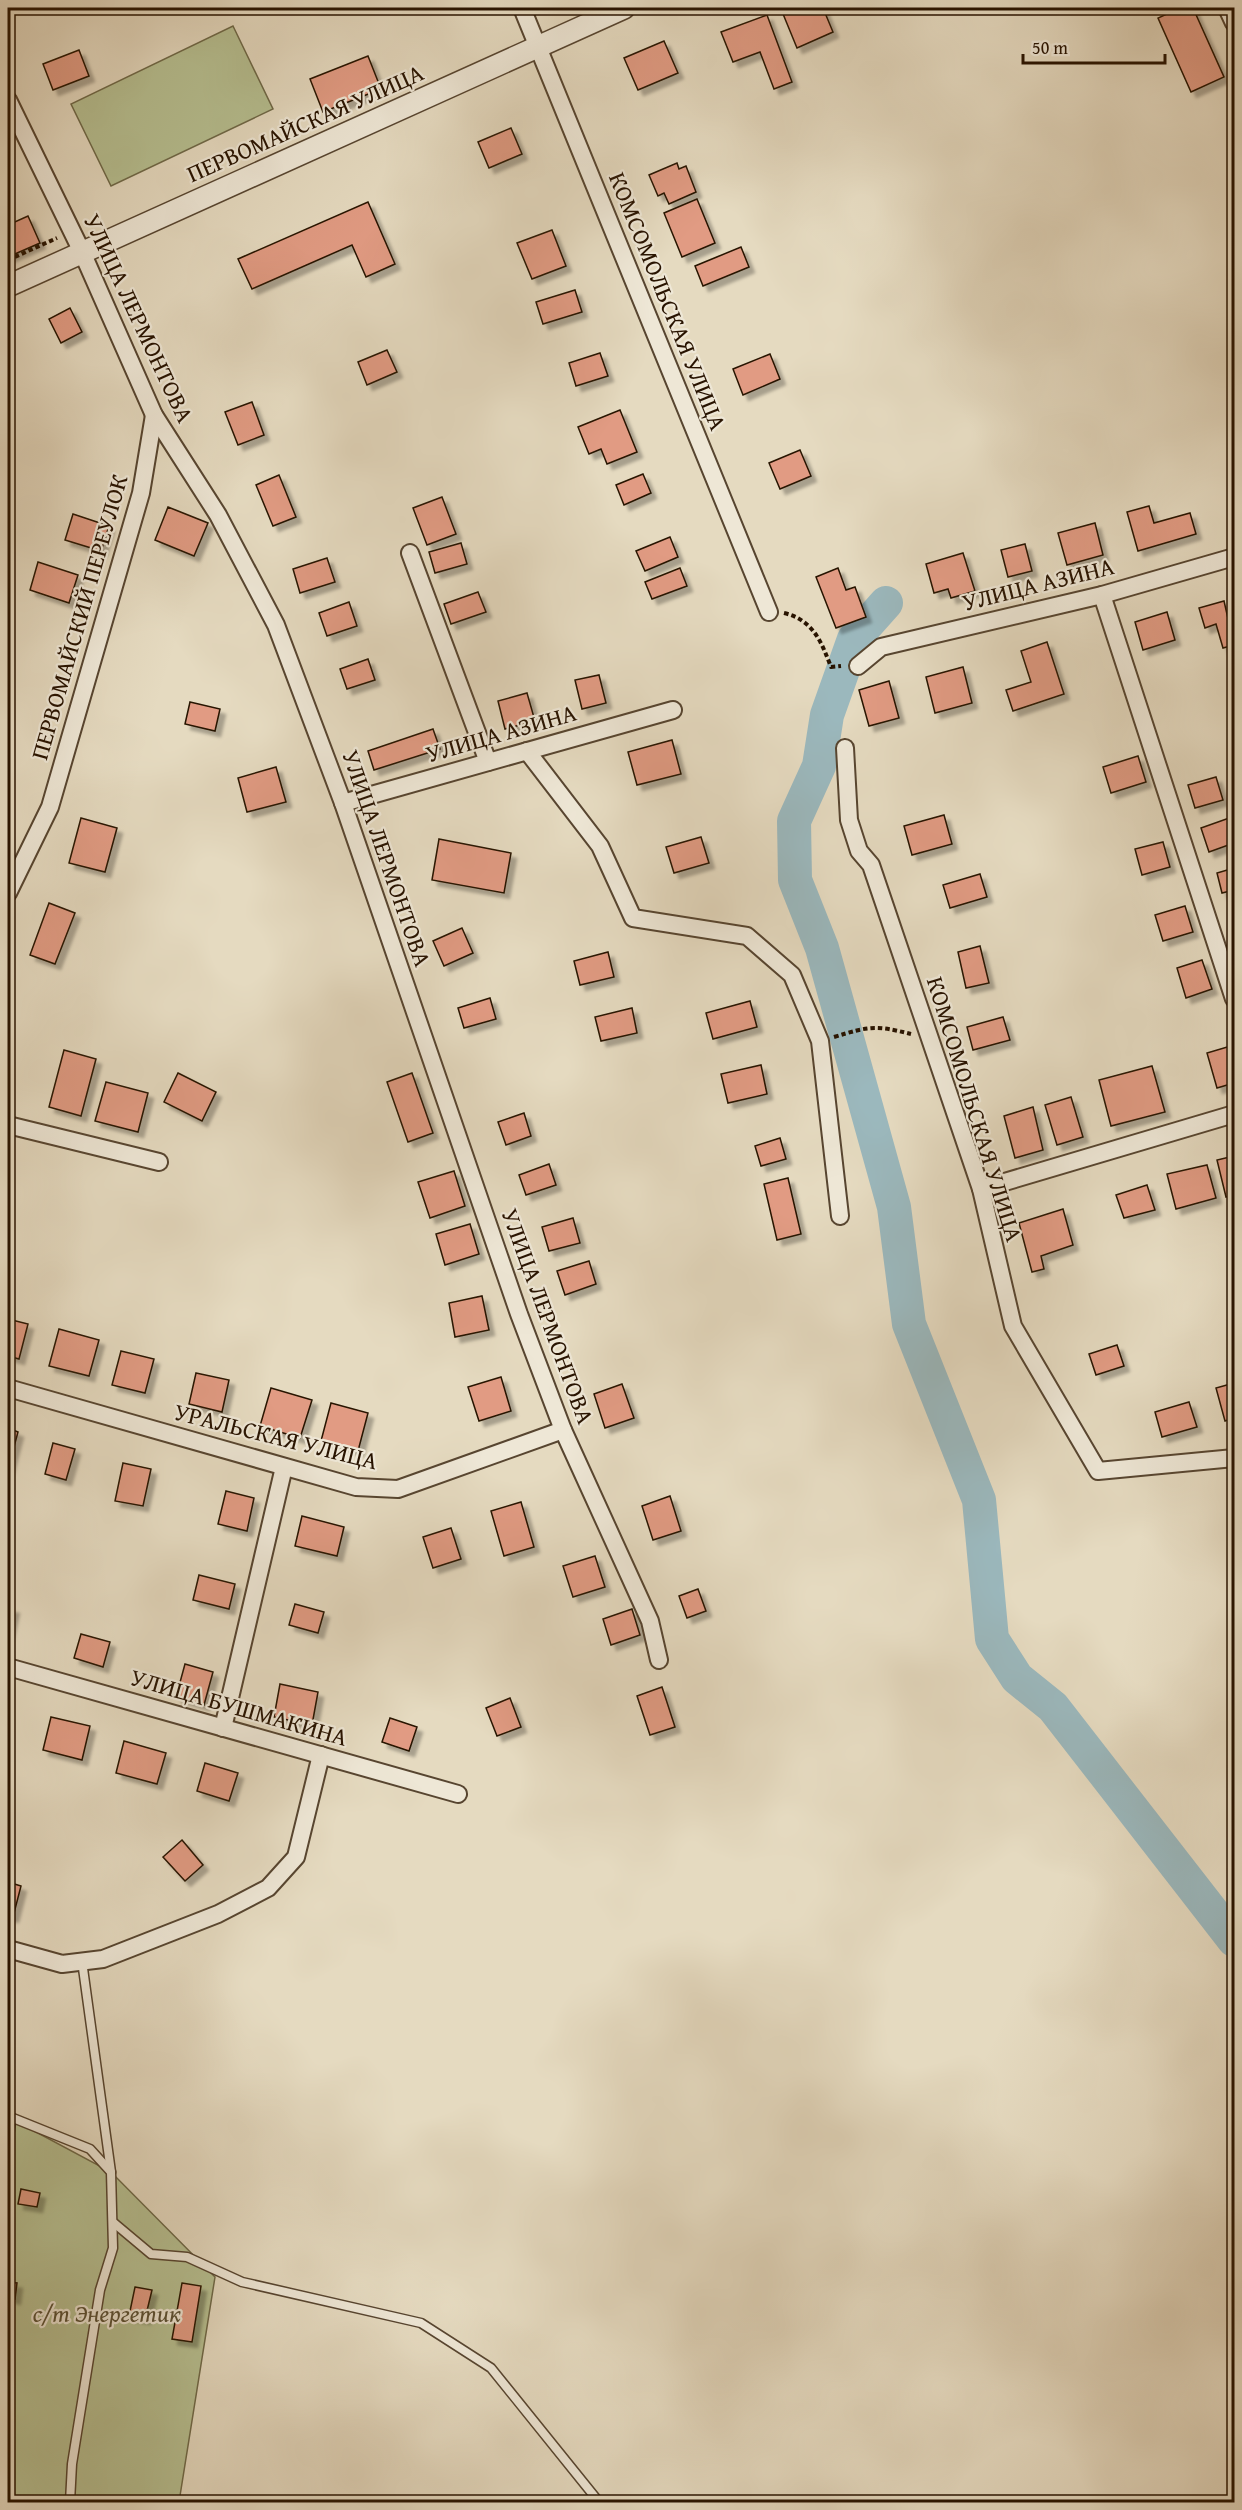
<svg xmlns="http://www.w3.org/2000/svg" width="1242" height="2510" viewBox="0 0 1242 2510" font-family="'Gentium Book Plus',serif">
<style>
.green{fill:#b6bf91;stroke:#6f6948;stroke-width:1.5}
.lines{fill:none;stroke-linecap:round;stroke-linejoin:round}
.river{stroke:#9bb8bd;stroke-width:34}
.building{fill:#e19b83;stroke:#281300;stroke-width:1.5;filter:url(#shadow)}
.service-casing{stroke:#574530;stroke-width:11}
.minor-casing{stroke:#574530;stroke-width:20}
.tertiary-casing{stroke:#574530;stroke-width:24}
.path{stroke:#281300;stroke-width:4;stroke-dasharray:4.5 3;stroke-linecap:butt}
.service{stroke:#eee7d6;stroke-width:8}
.minor{stroke:#eee7d6;stroke-width:16}
.tertiary{stroke:#eee7d6;stroke-width:21}
.labels{text-anchor:middle;dominant-baseline:central;stroke-width:4.5;stroke-linejoin:round;paint-order:stroke}
.street-label{font-size:24px;fill:#281300;stroke:#eee7d6}
.park-label{font-size:24px;font-style:italic;fill:#5a4f33;stroke:#eee7d6}
</style>
<defs>
<filter id="shadow"><feDropShadow dx="5.5" dy="5.5" stdDeviation="1.5" flood-color="#0004"/></filter>
</defs>
<rect width="100%" height="100%" fill="#e5dac0"/>
<filter id="stains"><feTurbulence type="fractalNoise" baseFrequency=".00333" numOctaves="4"/><feColorMatrix values="0 0 0 0 .2 0 0 0 0 .09 0 0 0 0 .02 0 0 0 .5 -.17"/></filter>
<radialGradient id="worn" r=".72"><stop offset=".6" stop-color="#630" stop-opacity="0"/><stop offset="1" stop-color="#630" stop-opacity=".3"/></radialGradient>
<g class="green">
<polygon points="233,26 273,109 111,186 71,104"/>
<polygon points="8,2117 111,2172 215,2277 179,2502 8,2502"/>
</g>
<g class="lines">
<polyline class="river" points="886,603 854,639 827,715 819,766 794,821 795,880 822,948 894,1207 909,1324 979,1500 992,1639 1017,1678 1053,1707 1234,1940"/>
</g>
<g class="building">
<polygon points="784,8 823,8 833,32 797,48 781,9"/>
<polygon points="1180,8 1193,8 1224,77 1191,92 1158,18"/>
<polygon points="767,15 792,82 774,89 760,52 733,62 721,32"/>
<polygon points="664,41 678,73 638,90 624,58"/>
<polygon points="79,50 89,76 53,90 43,64"/>
<polygon points="368,56 381,89 323,112 310,79"/>
<polygon points="511,128 522,154 489,168 478,142"/>
<polygon points="677,163 679,169 686,166 696,192 669,204 664,193 658,196 649,175"/>
<polygon points="697,199 715,243 682,257 664,213"/>
<polygon points="368,202 395,264 366,277 352,245 252,289 238,259"/>
<polygon points="28,216 40,243 8,257 8,225"/>
<polygon points="552,230 566,266 532,279 517,243"/>
<polygon points="741,247 749,267 703,286 695,266"/>
<polygon points="575,290 582,312 543,324 536,302"/>
<polygon points="70,308 82,332 61,343 49,319"/>
<polygon points="387,350 397,372 367,385 358,362"/>
<polygon points="600,353 608,376 576,386 569,363"/>
<polygon points="770,354 780,379 743,395 733,369"/>
<polygon points="252,402 264,435 238,445 225,412"/>
<polygon points="620,410 637,452 607,464 601,449 589,454 578,427"/>
<polygon points="800,450 811,476 780,489 769,463"/>
<polygon points="643,474 651,493 624,505 616,485"/>
<polygon points="279,475 296,517 273,526 256,485"/>
<polygon points="442,497 456,534 427,545 413,508"/>
<polygon points="1149,506 1154,523 1190,513 1196,534 1138,551 1127,512"/>
<polygon points="168,507 208,523 194,556 155,540"/>
<polygon points="73,514 109,526 101,551 65,540"/>
<polygon points="1095,523 1103,555 1067,565 1058,533"/>
<polygon points="670,537 678,557 645,571 636,551"/>
<polygon points="461,543 467,564 435,573 429,552"/>
<polygon points="1025,544 1032,571 1008,577 1001,550"/>
<polygon points="963,553 975,591 951,598 948,589 934,593 926,564"/>
<polygon points="327,558 335,582 300,593 293,569"/>
<polygon points="38,562 78,575 69,603 30,590"/>
<polygon points="680,568 687,586 652,599 645,582"/>
<polygon points="838,568 846,590 855,587 866,617 836,628 816,577"/>
<polygon points="478,592 486,612 451,624 444,604"/>
<polygon points="1224,601 1234,645 1223,648 1216,624 1205,628 1199,608"/>
<polygon points="349,602 357,626 327,636 319,613"/>
<polygon points="1167,612 1175,640 1143,650 1135,622"/>
<polygon points="1047,642 1064,694 1013,711 1006,690 1031,682 1021,651"/>
<polygon points="368,659 375,680 347,689 340,669"/>
<polygon points="963,667 972,703 935,713 926,677"/>
<polygon points="599,675 606,703 582,709 575,680"/>
<polygon points="889,681 899,718 869,726 859,690"/>
<polygon points="527,693 535,721 505,729 498,701"/>
<polygon points="190,702 220,709 215,731 185,724"/>
<polygon points="433,729 440,749 374,770 368,751"/>
<polygon points="672,740 681,774 637,785 628,752"/>
<polygon points="1138,756 1146,782 1111,793 1103,767"/>
<polygon points="276,767 286,802 247,812 238,778"/>
<polygon points="1216,777 1223,800 1195,808 1188,785"/>
<polygon points="944,815 952,844 912,855 904,826"/>
<polygon points="1232,817 1234,825 1234,843 1209,852 1201,828"/>
<polygon points="81,818 117,828 105,872 69,863"/>
<polygon points="701,837 709,863 674,873 666,847"/>
<polygon points="439,839 511,853 504,893 432,880"/>
<polygon points="1163,842 1170,867 1142,875 1135,849"/>
<polygon points="1234,868 1234,890 1222,893 1217,873"/>
<polygon points="980,874 987,897 950,908 943,885"/>
<polygon points="49,903 75,913 55,964 30,955"/>
<polygon points="1185,906 1193,932 1163,941 1155,915"/>
<polygon points="462,928 473,953 444,966 433,941"/>
<polygon points="980,946 989,983 966,988 958,952"/>
<polygon points="608,952 614,977 580,985 574,961"/>
<polygon points="1202,960 1212,989 1186,998 1177,968"/>
<polygon points="490,998 496,1019 464,1028 458,1008"/>
<polygon points="750,1001 757,1027 713,1039 706,1013"/>
<polygon points="632,1008 637,1033 601,1041 595,1017"/>
<polygon points="1003,1017 1010,1040 973,1050 967,1027"/>
<polygon points="1234,1045 1234,1083 1217,1088 1207,1053"/>
<polygon points="64,1050 96,1059 81,1116 49,1107"/>
<polygon points="761,1065 767,1094 728,1103 721,1074"/>
<polygon points="1152,1066 1165,1112 1111,1126 1099,1080"/>
<polygon points="178,1073 216,1092 202,1121 164,1102"/>
<polygon points="412,1073 433,1133 408,1142 387,1082"/>
<polygon points="106,1082 148,1093 138,1132 95,1121"/>
<polygon points="1071,1097 1083,1137 1057,1145 1045,1105"/>
<polygon points="1033,1107 1043,1150 1015,1158 1004,1116"/>
<polygon points="524,1113 531,1136 506,1145 498,1122"/>
<polygon points="780,1138 786,1159 761,1166 755,1146"/>
<polygon points="1234,1156 1234,1195 1226,1197 1217,1160"/>
<polygon points="549,1164 556,1185 526,1195 519,1175"/>
<polygon points="1207,1165 1216,1198 1176,1209 1167,1174"/>
<polygon points="454,1171 465,1206 430,1218 418,1182"/>
<polygon points="788,1178 801,1234 777,1240 764,1184"/>
<polygon points="1147,1185 1155,1210 1124,1218 1116,1195"/>
<polygon points="1063,1209 1073,1245 1041,1256 1044,1269 1032,1272 1019,1223"/>
<polygon points="573,1218 580,1243 549,1251 542,1227"/>
<polygon points="470,1224 479,1254 445,1265 436,1234"/>
<polygon points="589,1261 596,1284 565,1295 557,1271"/>
<polygon points="482,1296 489,1330 455,1337 449,1303"/>
<polygon points="8,1319 28,1324 19,1359 8,1356"/>
<polygon points="59,1329 99,1340 89,1376 49,1366"/>
<polygon points="1117,1345 1124,1366 1096,1375 1089,1354"/>
<polygon points="121,1351 154,1359 145,1393 112,1385"/>
<polygon points="196,1373 229,1380 222,1412 189,1404"/>
<polygon points="501,1377 511,1411 479,1421 468,1387"/>
<polygon points="1234,1383 1234,1418 1225,1421 1216,1388"/>
<polygon points="622,1384 634,1418 605,1428 594,1394"/>
<polygon points="271,1388 312,1400 300,1438 260,1426"/>
<polygon points="1189,1402 1197,1427 1162,1437 1155,1412"/>
<polygon points="331,1403 368,1413 358,1451 321,1441"/>
<polygon points="8,1428 18,1432 8,1469"/>
<polygon points="53,1443 75,1449 66,1480 45,1474"/>
<polygon points="123,1463 151,1469 143,1506 115,1501"/>
<polygon points="226,1491 254,1498 247,1531 218,1524"/>
<polygon points="670,1496 681,1531 653,1540 642,1506"/>
<polygon points="521,1502 534,1547 504,1556 491,1511"/>
<polygon points="302,1516 344,1527 337,1556 295,1546"/>
<polygon points="451,1528 461,1559 433,1568 423,1537"/>
<polygon points="595,1556 605,1587 573,1597 563,1566"/>
<polygon points="199,1575 235,1584 229,1609 193,1600"/>
<polygon points="698,1589 706,1611 687,1618 679,1596"/>
<polygon points="295,1604 324,1612 318,1633 289,1625"/>
<polygon points="8,1607 14,1608 8,1634"/>
<polygon points="632,1609 640,1635 611,1645 603,1619"/>
<polygon points="81,1634 110,1642 103,1667 74,1658"/>
<polygon points="185,1664 213,1672 204,1705 176,1697"/>
<polygon points="280,1684 318,1692 312,1725 274,1717"/>
<polygon points="662,1687 675,1727 650,1735 637,1696"/>
<polygon points="510,1698 521,1727 497,1736 486,1708"/>
<polygon points="51,1717 90,1726 82,1760 43,1750"/>
<polygon points="390,1718 417,1727 409,1751 382,1742"/>
<polygon points="124,1741 166,1753 157,1784 116,1773"/>
<polygon points="205,1763 238,1773 229,1801 197,1791"/>
<polygon points="182,1840 203,1865 185,1881 163,1857"/>
<polygon points="8,1882 21,1886 13,1917 8,1916"/>
<polygon points="21,2189 40,2193 37,2207 18,2204"/>
<polygon points="8,2282 17,2283 15,2299 8,2297"/>
<polygon points="182,2283 201,2286 192,2342 172,2339"/>
<polygon points="135,2287 152,2290 145,2319 129,2316"/>
</g>
<g class="lines">
<g class="service-casing">
<g id="service">
<polyline points="82,1961 111,2172"/>
<polyline points="8,2116 90,2149 111,2172 113,2248 100,2290 72,2464 70,2502"/>
<polyline points="8,2147 11,2118"/>
<polyline points="114,2223 151,2254 187,2257 242,2282 421,2323 491,2368 599,2502"/>
</g>
</g>
<g class="minor-casing">
<g id="minor">
<polyline points="522,8 769,612"/>
<polyline points="1227,8 1234,23"/>
<polyline points="8,100 82,252 154,415 218,515 276,625 343,803 519,1314 563,1430 650,1621 659,1660"/>
<polyline points="410,553 488,762"/>
<polyline points="1102,595 1234,999"/>
<polyline points="858,666 881,647 1102,595 1234,557"/>
<polyline points="845,748 849,820 859,851 871,865 981,1189 1013,1326 1098,1471 1234,1458"/>
<polyline points="527,751 600,846 633,918 747,936 792,975 820,1041 840,1216"/>
<polyline points="343,803 673,710"/>
<polyline points="8,893 50,807 141,493 154,415"/>
<polyline points="8,1125 159,1162"/>
<polyline points="981,1189 1234,1114"/>
<polyline points="8,1388 356,1487 398,1489 563,1430"/>
<polyline points="8,1667 458,1794"/>
<polyline points="223,1728 284,1467"/>
<polyline points="8,1949 62,1964 103,1959 218,1914 268,1888 296,1857 321,1755"/>
</g>
</g>
<g class="tertiary-casing">
<polyline id="tertiary" points="8,286 624,8"/>
</g>
<g class="path">
<polyline points="8,260 57,238"/>
<path d="M784 613C813 620 821 641 831 667L841 666"/>
<path d="M834 1037C870 1026 875 1025 911 1034"/>
</g>
<use href="#service" class="service"/>
<use href="#minor" class="minor"/>
<use href="#tertiary" class="tertiary"/>
</g>
<g class="labels">
<g class="street-label">
<text transform="translate(305 123) rotate(-24)">ПЕРВОМАЙСКАЯ УЛИЦА</text>
<text transform="translate(668 301) rotate(68)">КОМСОМОЛЬСКАЯ УЛИЦА</text>
<text transform="translate(139 318) rotate(65)">УЛИЦА ЛЕРМОНТОВА</text>
<text transform="translate(1038 584) rotate(-14)">УЛИЦА АЗИНА</text>
<text transform="translate(79 617) rotate(-74)">ПЕРВОМАЙСКИЙ ПЕРЕУЛОК</text>
<text transform="translate(501 733) rotate(-16)">УЛИЦА АЗИНА</text>
<text transform="translate(387 858) rotate(71)">УЛИЦА ЛЕРМОНТОВА</text>
<text transform="translate(975 1109) rotate(73)">КОМСОМОЛЬСКАЯ УЛИЦА</text>
<text transform="translate(548 1316) rotate(70)">УЛИЦА ЛЕРМОНТОВА</text>
<text transform="translate(276 1436) rotate(14)">УРАЛЬСКАЯ УЛИЦА</text>
<text transform="translate(239 1707) rotate(16)">УЛИЦА БУШМАКИНА</text>
</g>
<g class="park-label">
<text x="107" y="2313">с/т Энергетик</text>
</g>
</g>
<rect width="1242" height="2510" fill="none" stroke="#e5dac0" stroke-width="30"/>
<rect x="9" y="9" width="1224" height="2492" fill="none" stroke="#281300" stroke-width="3"/>
<rect x="15" y="15" width="1212" height="2480" fill="none" stroke="#281300" stroke-width="1.5"/>
<path d="M1023 54v9h142v-9" fill="none" stroke="#281300" stroke-width="3"/>
<text x="1032" y="54" font-size="18" fill="#281300" stroke="#eee7d6" stroke-width="4.5" paint-order="stroke">50 m</text>
<rect width="100%" height="100%" filter="url(#stains)"/>
<rect width="100%" height="100%" fill="url(#worn)"/>
</svg>
